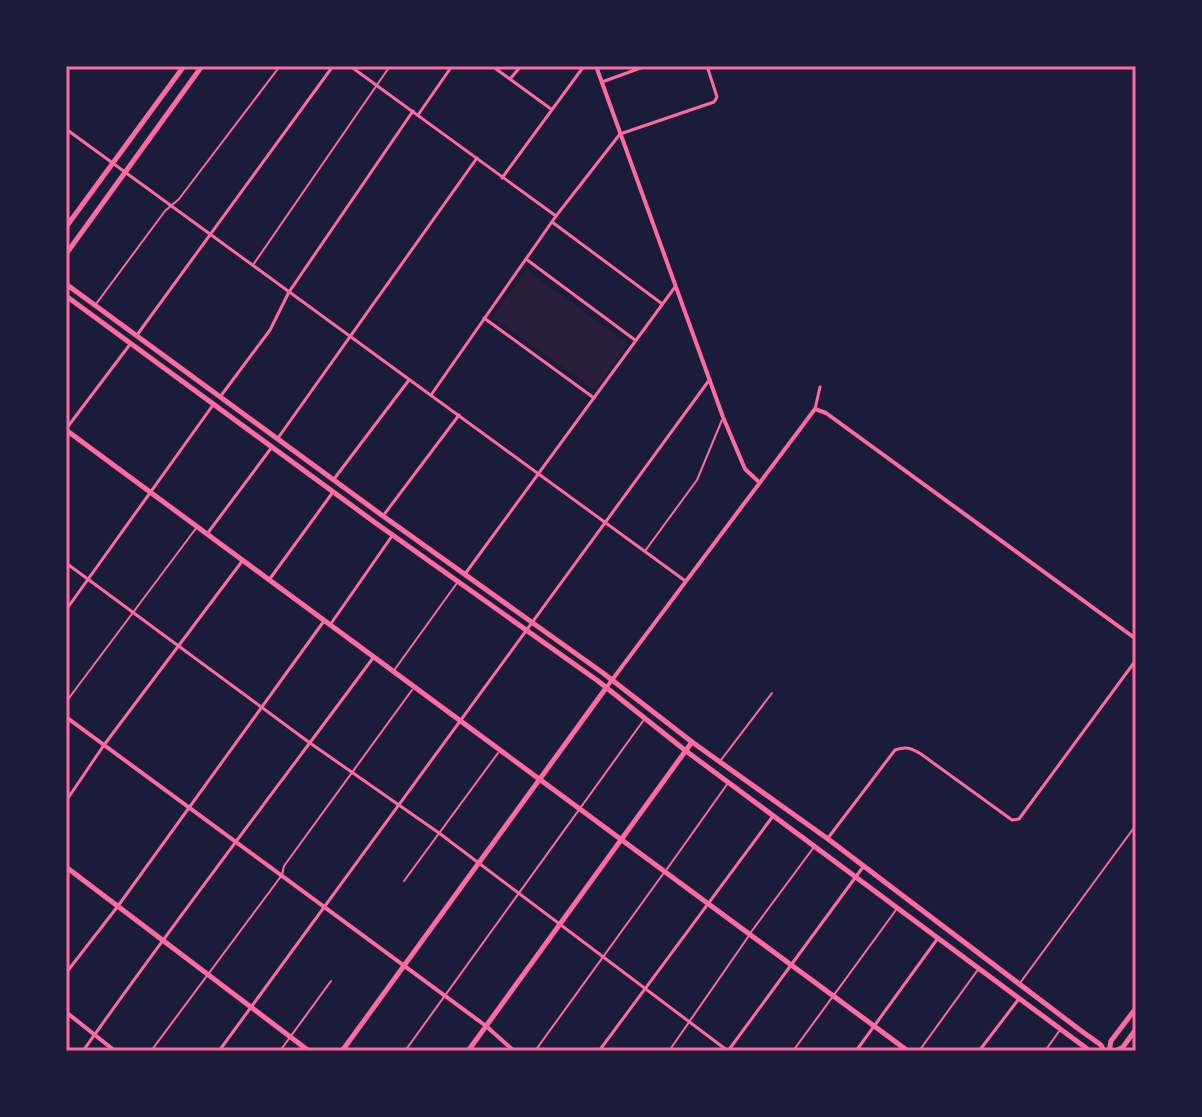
<svg xmlns="http://www.w3.org/2000/svg" width="1202" height="1117" viewBox="0 0 1202 1117" font-family="Helvetica,sans-serif">
<style>
.green{fill:#2a1e3b}
.lines{fill:none;stroke-linecap:round;stroke-linejoin:round}
.service{stroke:#ff6b9d;stroke-width:2}
.pedestrian{stroke:#ff6b9d;stroke-width:2}
.minor{stroke:#ff6b9d;stroke-width:3}
.tertiary{stroke:#ff6b9d;stroke-width:4}
.secondary{stroke:#ff6b9d;stroke-width:5}
.primary{stroke:#ff6b9d;stroke-width:5}
.neatline{fill:none;stroke:#ff6b9d;stroke-width:3}
</style>
<rect width="100%" height="100%" fill="#1b1b3a"/>
<polygon class="green" points="527,270 628,344 595,390 492,317"/>
<g class="lines">
<g class="service">
<polyline points="253,265 390,66"/>
<polyline points="96,304 165,211 179,199 280,66"/>
<polyline points="645,551 697,480 722,420"/>
<polyline points="395,669 457,583"/>
<polyline points="66,702 197,527"/>
<polyline points="721,760 772,693"/>
<polyline points="667,869 728,783"/>
<polyline points="404,881 498,753"/>
<polyline points="751,932 814,847"/>
<polyline points="151,1051 282,875 284,866 412,690"/>
<polyline points="280,1051 331,981"/>
<polyline points="405,1051 643,721"/>
<polyline points="535,1051 663,874"/>
<polyline points="669,1051 748,937"/>
<polyline points="793,1051 896,910"/>
<polyline points="919,1051 977,971"/>
<polyline points="1045,1051 1060,1030"/>
</g>
<polyline class="pedestrian" points="1020,983 1136,825"/>
<g class="minor">
<polyline points="350,66 556,216"/>
<polyline points="492,66 551,109"/>
<polyline points="510,79 521,66"/>
<polyline points="602,82 646,66"/>
<polyline points="418,115 452,66"/>
<polyline points="66,129 684,580"/>
<polyline points="502,178 584,66"/>
<polyline points="552,222 661,303"/>
<polyline points="526,259 635,340"/>
<polyline points="484,318 594,398"/>
<polyline points="137,335 333,66"/>
<polyline points="431,395 556,216 620,134 714,102 717,97 707,66"/>
<polyline points="220,397 270,330 289,292 413,111"/>
<polyline points="815,409 820,387"/>
<polyline points="66,429 131,343"/>
<polyline points="278,438 477,158"/>
<polyline points="334,479 409,380"/>
<polyline points="383,516 459,415"/>
<polyline points="207,534 272,447"/>
<polyline points="66,563 310,743 439,833 728,1051"/>
<polyline points="465,574 675,287"/>
<polyline points="269,580 333,492"/>
<polyline points="66,610 213,405"/>
<polyline points="330,625 392,536"/>
<polyline points="66,801 104,745 243,560"/>
<path d="M828 838 895 750C906 746 911 748 921 754L1012 820 1019 819 1136 660"/>
<polyline points="66,973 118,906 324,621"/>
<path d="M83 1051C177 918 276 789 373 658"/>
<polyline points="219,1051 710,379"/>
<polyline points="599,1051 773,816"/>
<polyline points="728,1051 863,867"/>
<polyline points="856,1051 938,938"/>
<polyline points="979,1051 1018,1000"/>
</g>
<g class="tertiary">
<polyline points="596,66 723,417 745,469 759,482"/>
<polyline points="606,688 815,409 826,413 1136,639"/>
<polyline points="66,717 486,1026 514,1051"/>
<polyline points="66,1012 115,1051"/>
</g>
<g class="secondary">
<polyline points="66,430 908,1051"/>
<polyline points="66,867 309,1051"/>
<polyline points="342,1051 606,688"/>
<polyline points="468,1051 692,742"/>
<polyline points="1109,1051 1111,1041 1136,1008"/>
<polyline points="1116,1051 1123,1047 1136,1029"/>
</g>
<g class="primary">
<polyline points="66,227 184,66"/>
<polyline points="66,254 202,66"/>
<polyline points="66,284 383,516 603,673 692,742 828,839 1080,1030 1101,1045 1104,1051"/>
<polyline points="66,296 377,524 598,681 686,751 1090,1051"/>
</g>
</g>
<rect width="1202" height="1117" fill="none" stroke="#1b1b3a" stroke-width="136"/>
<rect x="68" y="68" width="1066" height="981" class="neatline"/>
</svg>
